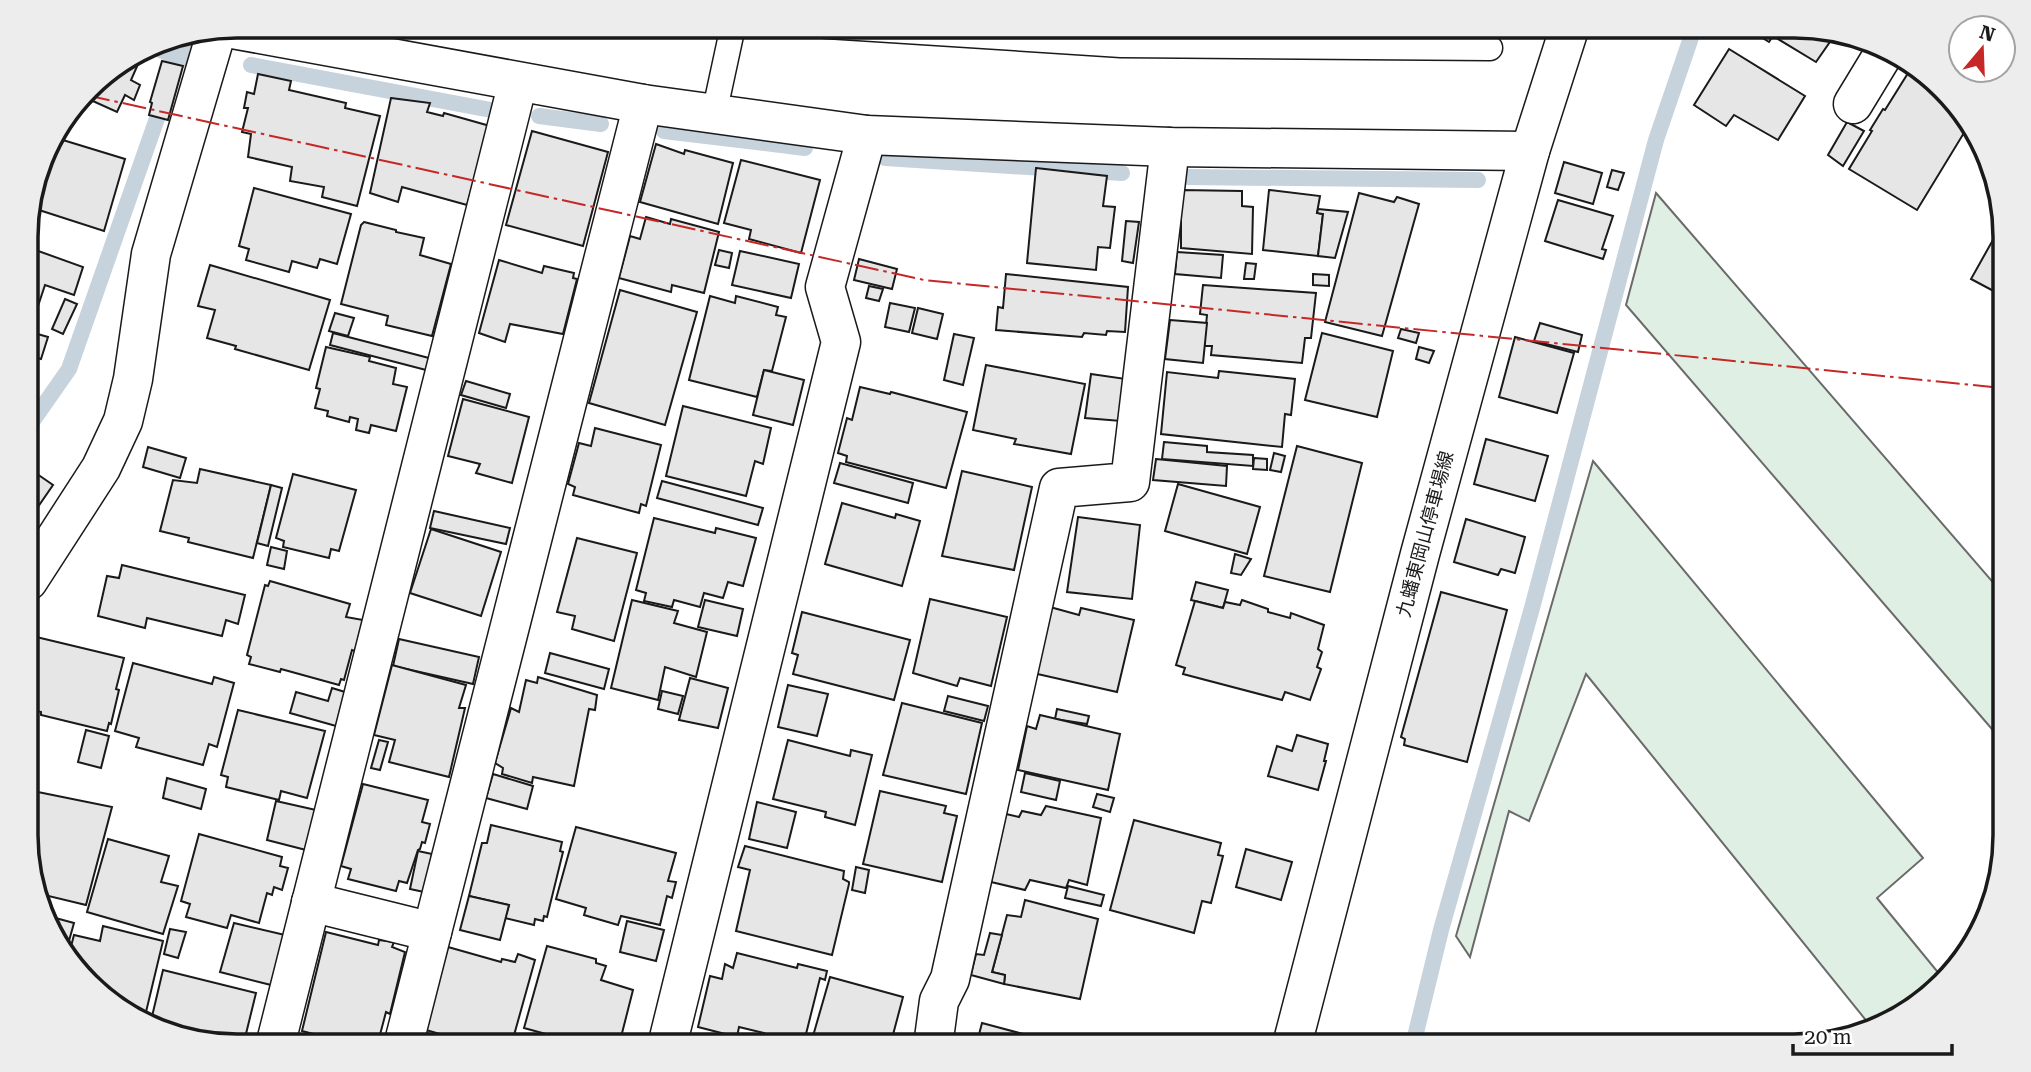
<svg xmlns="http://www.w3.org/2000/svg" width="2031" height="1072" viewBox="0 0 2031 1072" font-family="'Roboto Serif','Noto Sans JP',serif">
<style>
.green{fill:#e0efe3;stroke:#6a6a6a;stroke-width:2}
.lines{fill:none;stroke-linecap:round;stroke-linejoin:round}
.stream{stroke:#c6d2dc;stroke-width:16}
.building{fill:#e6e6e6;stroke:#1a1a1a;stroke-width:2}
.service-casing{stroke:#1a1a1a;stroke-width:27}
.minor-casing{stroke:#1a1a1a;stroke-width:41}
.secondary-casing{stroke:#1a1a1a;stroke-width:41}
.service{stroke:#fff;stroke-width:24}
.minor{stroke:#fff;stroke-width:38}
.secondary{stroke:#fff;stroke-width:38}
.power{stroke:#c62828;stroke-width:2;stroke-dasharray:24 5 3.5 5;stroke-linecap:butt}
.labels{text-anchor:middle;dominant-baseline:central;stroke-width:5;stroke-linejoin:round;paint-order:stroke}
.street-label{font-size:19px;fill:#1a1a1a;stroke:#fff}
.rim{fill:none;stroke:#1a1a1a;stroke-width:3.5}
</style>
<rect width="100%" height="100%" fill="#fff"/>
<g class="green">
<polygon points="1656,193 2004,595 2004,743 1626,305"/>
<polygon points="1593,461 1923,858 1877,898 1941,976 1911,1010 1869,1024 1586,674 1529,821 1509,811 1470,957 1456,936"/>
</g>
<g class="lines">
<g class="stream">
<polyline points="151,46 180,58 188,59"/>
<polyline points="251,65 491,110"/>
<polyline points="539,116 601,124"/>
<polyline points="664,131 805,148"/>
<polyline points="885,158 1122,173"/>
<polyline points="1186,177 1478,180"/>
<polyline points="27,429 69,369 186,36"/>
<polyline points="1413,1045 1441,930 1532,608 1656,140 1695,26"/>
</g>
</g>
<g class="building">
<polygon points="1743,26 1794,26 1834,36 1816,62 1773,36 1769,42"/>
<polygon points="1729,49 1805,96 1778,140 1734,115 1726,126 1694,105"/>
<polygon points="139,54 142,55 131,80 140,85 134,100 125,95 117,112 84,97 98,79"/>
<polygon points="162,61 183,66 168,120 149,115 152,103 150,102"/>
<polygon points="1910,70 1918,75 1969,120 1970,123 1917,210 1849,169 1872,131 1870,130 1883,109 1885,110"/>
<polygon points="258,74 291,81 289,90 346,103 345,108 380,116 357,206 322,197 324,187 290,181 292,167 248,157 251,134 242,132 248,108 244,108 247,92 254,94"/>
<polygon points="391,98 430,103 427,112 443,116 444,113 490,126 467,205 402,187 398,202 370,193"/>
<polygon points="1847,122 1864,131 1843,166 1828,155"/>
<polygon points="532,131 608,152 583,246 506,225"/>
<polygon points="53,137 125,159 104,231 39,210 36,216 29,215 48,144"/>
<polygon points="656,144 684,154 685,150 733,163 718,224 640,202"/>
<polygon points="741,160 820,180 801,253 749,239 751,230 724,223"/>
<polygon points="1564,162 1602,173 1593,204 1555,193"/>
<polygon points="1036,168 1107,176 1103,206 1115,207 1110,248 1098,247 1096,270 1027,263"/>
<polygon points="1612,170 1624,173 1618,190 1607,187"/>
<polygon points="254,188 351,214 337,264 320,259 317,268 292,261 289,272 246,260 249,249 239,246"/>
<polygon points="1181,190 1242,191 1242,206 1253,207 1252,254 1181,248"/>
<polygon points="1269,190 1320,196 1317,213 1323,214 1318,256 1263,250"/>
<polygon points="1359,193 1394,202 1397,197 1419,204 1382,336 1325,322"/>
<polygon points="1558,200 1613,216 1602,249 1606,250 1603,259 1545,241"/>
<polygon points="1318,209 1348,212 1335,258 1318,256 1323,214 1317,213"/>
<polygon points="646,217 670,224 671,219 719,232 704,293 672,285 671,292 619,278 630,236 640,239"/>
<polygon points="1126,221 1139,222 1133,263 1122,261"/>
<polygon points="364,222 396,230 396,232 424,238 420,255 451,264 432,336 386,325 388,316 341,304 361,225"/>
<polygon points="2003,222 2003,296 1971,279"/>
<polygon points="27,247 83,267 74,295 45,285 35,315 33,314 30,323 27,322"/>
<polygon points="719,250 732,253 729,268 715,265"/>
<polygon points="740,251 799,264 791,298 732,285"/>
<polygon points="1177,252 1223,255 1221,278 1175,274"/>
<polygon points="859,259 897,269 892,289 854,280"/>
<polygon points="499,260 542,273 544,266 574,273 573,278 577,279 563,334 510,324 505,342 479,333"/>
<polygon points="1246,263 1256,264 1254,279 1244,279"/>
<polygon points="210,265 330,300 309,370 235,349 236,346 207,338 215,310 198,306"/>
<polygon points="1006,274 1128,287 1125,332 1107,331 1106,335 1084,333 1082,337 996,330 998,307 1003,308"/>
<polygon points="1313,274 1329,275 1329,286 1313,285"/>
<polygon points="1203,285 1316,293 1311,338 1305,338 1302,363 1211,355 1212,346 1204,346 1207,315 1200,314"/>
<polygon points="869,286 883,289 879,301 866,298"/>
<polygon points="620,290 697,312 665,425 589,403"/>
<polygon points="710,296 735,303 736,296 778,307 776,315 786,317 772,371 764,370 757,397 689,380"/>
<polygon points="65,299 77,304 63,334 52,329"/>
<polygon points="890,303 915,308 909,332 885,327"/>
<polygon points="918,308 943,314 937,339 912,333"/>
<polygon points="335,313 354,318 348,336 329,331"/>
<polygon points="1170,320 1207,323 1203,363 1165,359"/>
<polygon points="1540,323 1582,335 1578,352 1534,341"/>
<polygon points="1401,329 1419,333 1416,343 1398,338"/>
<polygon points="27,331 48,337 41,359 27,355"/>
<polygon points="333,333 429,358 426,370 330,345"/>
<polygon points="1322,333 1393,351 1377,417 1305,400"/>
<polygon points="954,334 974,338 963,385 944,380"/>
<polygon points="1515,337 1574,353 1557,413 1499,397"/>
<polygon points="326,347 370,357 369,361 396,368 393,384 407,387 396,431 371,425 369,433 356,430 358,419 350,417 349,422 327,416 328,411 315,408 320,389 316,388"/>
<polygon points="1419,347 1434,351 1429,363 1416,359"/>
<polygon points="986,365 1085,384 1071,454 1014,444 1016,439 973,430"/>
<polygon points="764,370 804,380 793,425 753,415"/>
<polygon points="1219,371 1295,379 1291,415 1285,414 1282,447 1161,434 1167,372 1218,378"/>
<polygon points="1091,374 1126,379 1121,421 1085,418"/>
<polygon points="466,381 510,394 506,408 461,395"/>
<polygon points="860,387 890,394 891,392 967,412 946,488 846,462 847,456 838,453 847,418 852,420"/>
<polygon points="463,399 529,417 512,483 476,473 480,464 448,456"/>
<polygon points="683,406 771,428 763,464 755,461 746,496 666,476"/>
<polygon points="595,428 661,445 646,506 641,504 639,513 573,495 575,487 568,484 579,443 591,446"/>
<polygon points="1486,439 1548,456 1535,501 1474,484"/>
<polygon points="1164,442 1207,446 1207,452 1253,455 1253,466 1162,459"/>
<polygon points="1297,446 1362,463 1330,592 1264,576"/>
<polygon points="148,447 186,458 180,478 143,467"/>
<polygon points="1274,453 1285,456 1281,472 1270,470"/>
<polygon points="1254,458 1267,459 1267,470 1253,469"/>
<polygon points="1156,459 1227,466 1226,486 1153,480"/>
<polygon points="840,463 913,483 908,503 834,483"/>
<polygon points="27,467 53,485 31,517 27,515"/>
<polygon points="200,469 271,485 253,558 188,542 189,538 160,531 173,480 197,483"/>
<polygon points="962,471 1032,487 1014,570 942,556"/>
<polygon points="293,474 356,490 339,551 331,549 329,558 283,547 284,541 276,538"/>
<polygon points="662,481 763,508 758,525 657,498"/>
<polygon points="1178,484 1260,507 1247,554 1165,531"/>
<polygon points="271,485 282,488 268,546 257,543"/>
<polygon points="842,503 895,518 896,514 920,521 902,586 825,564"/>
<polygon points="434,511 510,528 506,544 430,528"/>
<polygon points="1078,517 1140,525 1132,599 1067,592"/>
<polygon points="654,518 715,533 716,528 756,538 743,586 728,582 723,598 704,593 700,607 674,600 672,607 644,601 646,593 636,590"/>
<polygon points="1466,519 1525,537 1515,573 1501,569 1498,575 1454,562"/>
<polygon points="431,529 501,552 481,616 410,593"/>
<polygon points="577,538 637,553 614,641 572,629 575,616 557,612"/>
<polygon points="271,547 287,551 284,569 267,565"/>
<polygon points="1235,554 1251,559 1241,575 1231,573"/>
<polygon points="122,565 245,595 238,624 226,620 222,636 147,618 145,628 98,616 107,576 119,578"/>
<polygon points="270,581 350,604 346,617 363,620 355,651 352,650 344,680 341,679 339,685 281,669 280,672 249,664 251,657 247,655 265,585 268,586"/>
<polygon points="1196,582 1228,590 1223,608 1191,600"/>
<polygon points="1441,592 1507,610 1467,762 1404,745 1405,739 1401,737"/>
<polygon points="930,599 1007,617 991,686 960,678 957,686 913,673"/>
<polygon points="632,600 678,611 674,623 707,632 696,677 665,667 658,700 611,688"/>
<polygon points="705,600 743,609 737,636 698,627"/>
<polygon points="1242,600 1268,609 1268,612 1290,618 1291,613 1324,625 1318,649 1322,652 1317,667 1321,669 1310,700 1285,692 1282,700 1183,674 1185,668 1176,665 1195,601 1223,608 1225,602 1240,605"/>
<polygon points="1050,607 1079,615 1081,608 1134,620 1117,692 1033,673"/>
<polygon points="802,612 910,640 894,700 793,674 798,655 792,653"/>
<polygon points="28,635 124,658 116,689 119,690 111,724 109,723 107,731 41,715 41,712 29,709 34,690 28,688"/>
<polygon points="399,639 479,657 473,684 393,666"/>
<polygon points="550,653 609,669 604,689 545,673"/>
<polygon points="133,663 212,684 214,677 234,683 217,747 209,744 203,765 136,747 139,738 115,731"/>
<polygon points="392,665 466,685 459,708 465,708 449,777 389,762 395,740 374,735"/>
<polygon points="538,677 597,695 595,710 589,709 574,786 533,777 532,783 502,774 503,768 495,763 511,708 519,712 526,680 537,683"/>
<polygon points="690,678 728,688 718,728 679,720"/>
<polygon points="788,685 828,694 817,736 778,727"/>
<polygon points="332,688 345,692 336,726 290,713 296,692 328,701"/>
<polygon points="662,691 683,696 678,714 658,709"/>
<polygon points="948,696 988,706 984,721 944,711"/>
<polygon points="902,703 982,723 966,794 883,775"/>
<polygon points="1057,709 1089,716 1087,724 1055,719"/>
<polygon points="238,710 325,731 307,798 281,791 279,800 226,787 228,777 221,775"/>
<polygon points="1040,715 1120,734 1108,790 1018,770 1027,726 1036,729"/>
<polygon points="86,730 109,736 101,768 78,762"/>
<polygon points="1297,735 1328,744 1324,761 1326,761 1318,790 1268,776 1277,746 1292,751"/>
<polygon points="379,740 388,742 380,770 371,768"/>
<polygon points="788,740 850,756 851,750 872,755 855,825 825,817 826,812 773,799"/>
<polygon points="1025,773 1060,781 1056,800 1021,792"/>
<polygon points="493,774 533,786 527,809 486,798"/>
<polygon points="167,778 206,789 201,809 163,798"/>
<polygon points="363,784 428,800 422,822 430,824 425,843 422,842 420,849 418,850 407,883 399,881 396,891 348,879 351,869 341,866"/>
<polygon points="28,790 112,807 86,905 40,894 28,862"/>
<polygon points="880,791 946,806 944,813 957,816 942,882 863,864"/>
<polygon points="1097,794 1114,798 1110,812 1093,807"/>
<polygon points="276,801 316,810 306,850 267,840"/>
<polygon points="757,802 796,812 787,848 749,839"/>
<polygon points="1046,806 1101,818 1087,885 1069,880 1066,888 1030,880 1025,890 991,882 1006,814 1019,817 1022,811 1041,815"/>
<polygon points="1134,820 1221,843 1218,855 1223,856 1211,903 1202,901 1194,933 1110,910"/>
<polygon points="491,825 562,842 560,851 563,852 547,917 544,916 543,921 535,919 534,925 505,918 509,905 469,896 482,843 487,843"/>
<polygon points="576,827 676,853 668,881 676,882 672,898 667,896 660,925 621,916 618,925 584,915 586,908 556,899"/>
<polygon points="199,834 282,857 280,866 288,868 282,890 274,887 272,895 267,893 259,923 231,915 227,928 186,917 190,904 181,901"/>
<polygon points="108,839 169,856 161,882 178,886 163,934 87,912"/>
<polygon points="745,846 844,871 843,879 849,882 849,884 832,955 736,931 750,870 738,867"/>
<polygon points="1246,849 1292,862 1281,900 1236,887"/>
<polygon points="418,851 432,854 424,892 410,889"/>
<polygon points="856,867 869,870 865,893 852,890"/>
<polygon points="1068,886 1104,895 1101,906 1065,898"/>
<polygon points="469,896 509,905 500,940 460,930"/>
<polygon points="1025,900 1098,919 1080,999 1004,984 1005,975 992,972 1007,915 1021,917"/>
<polygon points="48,916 74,923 65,955 62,952"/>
<polygon points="627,921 664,930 656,961 620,952"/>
<polygon points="234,923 285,935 271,985 220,972"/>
<polygon points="103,926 163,941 146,1012 142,1011 141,1018 136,1017 68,958 74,935 100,941"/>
<polygon points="170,929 186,932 178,958 164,954"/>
<polygon points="326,932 378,945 379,940 394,942 392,947 405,952 390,1014 386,1012 377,1046 359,1046 302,1031"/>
<polygon points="990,933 1002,935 992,972 1005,975 1004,984 971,975 976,954 984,955"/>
<polygon points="547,946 596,959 596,963 606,966 601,980 633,990 619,1045 588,1036 586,1045 524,1028"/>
<polygon points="448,947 501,962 502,959 515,962 518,954 535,960 511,1046 481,1046 426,1030"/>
<polygon points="737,953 797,968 798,964 827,971 825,980 820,978 803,1046 760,1046 764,1033 739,1027 737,1037 698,1027 710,976 722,979 725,964 733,968"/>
<polygon points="163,970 256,993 243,1046 150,1025"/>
<polygon points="830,977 903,997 890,1046 820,1046 811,1043"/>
<polygon points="982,1023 1068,1046 976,1046"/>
<polygon points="427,1033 463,1043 462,1046 424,1046"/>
<polygon points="301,1034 335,1045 335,1046 297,1046"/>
<polygon points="696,1035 733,1046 693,1046"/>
</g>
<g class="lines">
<g class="service-casing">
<g id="service">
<polyline points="827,26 1121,45 1490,48"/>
<polyline points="714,114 733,26"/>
</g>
</g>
<g class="minor-casing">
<g id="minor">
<polyline points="227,28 643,104 867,135 1170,147 1530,151"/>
<polyline points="1853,104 1887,48"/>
<polyline points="28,581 101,468 123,421 133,379 151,254 217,30"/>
<polyline points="311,902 432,932"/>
<polyline points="275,1046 518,82"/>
<polyline points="403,1046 643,104"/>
<polyline points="667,1046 841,342 825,287 867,135"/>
<polyline points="933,1046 939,1001 950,979 1059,488 1130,482 1170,147"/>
</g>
</g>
<g class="secondary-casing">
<polyline id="secondary" points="1292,1045 1420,554 1530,151 1570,26"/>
</g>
<use href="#service" class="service"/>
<use href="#minor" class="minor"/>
<use href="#secondary" class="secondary"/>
<polyline class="power" points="86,95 924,280 2003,388"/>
</g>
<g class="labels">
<g class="street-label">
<text transform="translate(1425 534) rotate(-75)">九蟠東岡山停車場線</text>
</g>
</g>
<path d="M0 0H2031V1072H0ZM237 38H1794A199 199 0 0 1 1993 237V835A199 199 0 0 1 1794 1034H237A199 199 0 0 1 38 835V237A199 199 0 0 1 237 38Z" fill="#ededed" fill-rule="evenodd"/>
<path class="rim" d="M237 38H1794A199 199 0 0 1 1993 237V835A199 199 0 0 1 1794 1034H237A199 199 0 0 1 38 835V237A199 199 0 0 1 237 38Z"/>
<g transform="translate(1982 49) rotate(19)"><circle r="33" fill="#ffffff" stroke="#a3a3a3" stroke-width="2"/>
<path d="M0-5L12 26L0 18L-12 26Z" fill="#c62828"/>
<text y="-10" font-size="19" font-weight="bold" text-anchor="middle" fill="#1a1a1a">N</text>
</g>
<path d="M1793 1044v10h159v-10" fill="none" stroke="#1a1a1a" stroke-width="3.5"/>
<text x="1804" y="1044" font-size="21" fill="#1a1a1a" stroke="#ffffff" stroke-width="5" paint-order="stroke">20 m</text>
</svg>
